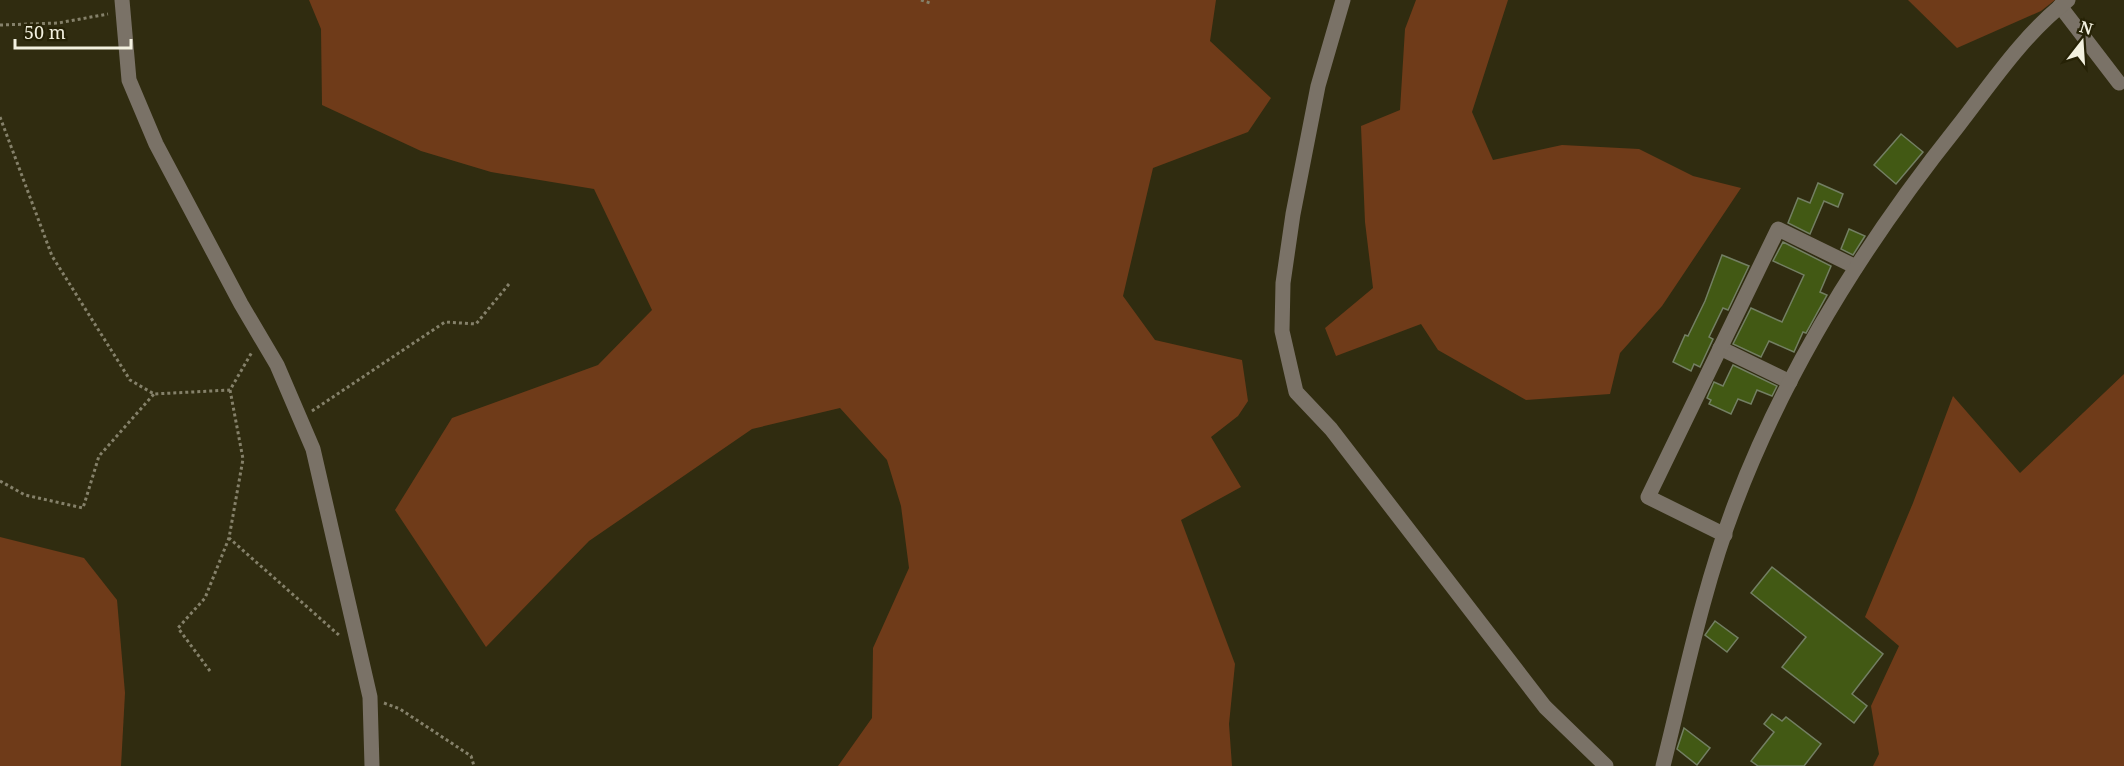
<svg xmlns="http://www.w3.org/2000/svg" width="2124" height="766" viewBox="0 0 2124 766" font-family="'Noto Serif',serif">
<style>
.green{fill:#6f3b19}
.building{fill:#425914;stroke:#737f63;stroke-width:1.5}
.lines{fill:none;stroke-linecap:round;stroke-linejoin:round}
.path{stroke:#85816a;stroke-width:3;stroke-dasharray:3 3;stroke-linecap:butt}
.minor{stroke:#7a7267;stroke-width:15}
</style>
<rect width="100%" height="100%" fill="#302c10"/>
<g class="green">
<polygon points="309,0 1216,0 1210,41 1271,98 1248,132 1153,168 1123,296 1155,340 1242,360 1248,401 1238,416 1211,437 1241,487 1181,520 1235,664 1229,724 1232,766 838,766 872,718 873,648 909,568 901,506 887,460 840,408 752,429 589,541 486,647 395,510 452,418 598,365 652,310 594,189 491,172 421,151 322,105 321,29"/>
<polygon points="1416,0 1508,0 1472,112 1493,160 1562,145 1639,149 1693,176 1741,188 1662,306 1620,353 1610,394 1526,400 1438,350 1421,324 1336,356 1325,328 1373,288 1365,222 1361,126 1400,110 1405,29"/>
<polygon points="1908,0 2055,0 2041,11 1957,48"/>
<polygon points="2124,374 2124,766 1873,766 1879,754 1871,706 1899,646 1865,617 1913,503 1953,396 2020,473"/>
<polygon points="0,537 84,558 117,600 125,693 121,766 0,766"/>
</g>
<g class="building">
<polygon points="1901,134 1923,152 1896,184 1874,165"/>
<polygon points="1818,183 1843,194 1838,207 1824,201 1810,234 1788,223 1798,198 1810,203"/>
<polygon points="1849,229 1865,236 1853,255 1841,249"/>
<polygon points="1783,242 1831,266 1820,292 1827,295 1806,333 1803,332 1794,352 1769,341 1761,357 1733,344 1751,308 1782,322 1804,275 1773,261"/>
<polygon points="1722,255 1749,266 1728,310 1723,308 1709,337 1713,339 1700,367 1694,364 1691,371 1673,362 1685,335 1688,336 1705,301"/>
<polygon points="1733,365 1777,386 1772,396 1757,390 1751,404 1738,399 1731,414 1709,404 1711,400 1707,398 1714,382 1723,386"/>
<polygon points="1772,567 1883,654 1852,694 1867,706 1854,723 1782,667 1806,637 1751,593"/>
<polygon points="1715,621 1738,638 1727,652 1705,635"/>
<polygon points="1772,714 1782,721 1786,717 1821,744 1804,766 1758,766 1751,761 1774,732 1764,724"/>
<polygon points="1684,728 1710,748 1697,765 1677,749"/>
</g>
<g class="lines">
<g class="path">
<polyline points="921,0 930,3"/>
<polyline points="0,25 58,23 108,14"/>
<polyline points="0,117 52,256 130,380 154,394 230,390 252,352"/>
<polyline points="230,390 243,459 229,538 340,636"/>
<polyline points="312,411 445,322 476,324 509,284"/>
<polyline points="0,481 25,495 83,508 99,456 154,394"/>
<polyline points="210,671 178,628 205,598 229,538"/>
<polyline points="384,703 400,709 471,756 474,766"/>
</g>
<g class="minor">
<polyline points="122,0 129,80 156,144 241,304 277,365 313,449 370,697 372,766"/>
<polyline points="1343,0 1318,86 1293,214 1283,283 1282,331 1296,392 1331,429 1545,707 1606,766"/>
<polyline points="2060,6 2119,83"/>
<polyline points="1720,348 1790,382"/>
<polyline points="1725,535 1648,497 1778,229 1856,267"/>
<path d="M1663 766C1685 678 1703 588 1735 504 1787 367 1867 240 1958 126 1992 82 2024 34 2068 0"/>
</g>
</g>
<g transform="translate(2082 42) rotate(17)" stroke="#262206" stroke-width="4.5" paint-order="stroke">
<path d="M0-4.5L10 22L0 15L-10 22Z" fill="#f3f1e0"/>
<text y="-9" font-size="16" font-weight="bold" text-anchor="middle" fill="#f3f1e0">N</text>
</g>
<path d="M15 39v9h116v-9" fill="none" stroke="#f3f1e0" stroke-width="3"/>
<text x="24" y="39" font-size="18" fill="#f3f1e0" stroke="#262206" stroke-width="4.5" paint-order="stroke">50 m</text>
</svg>
